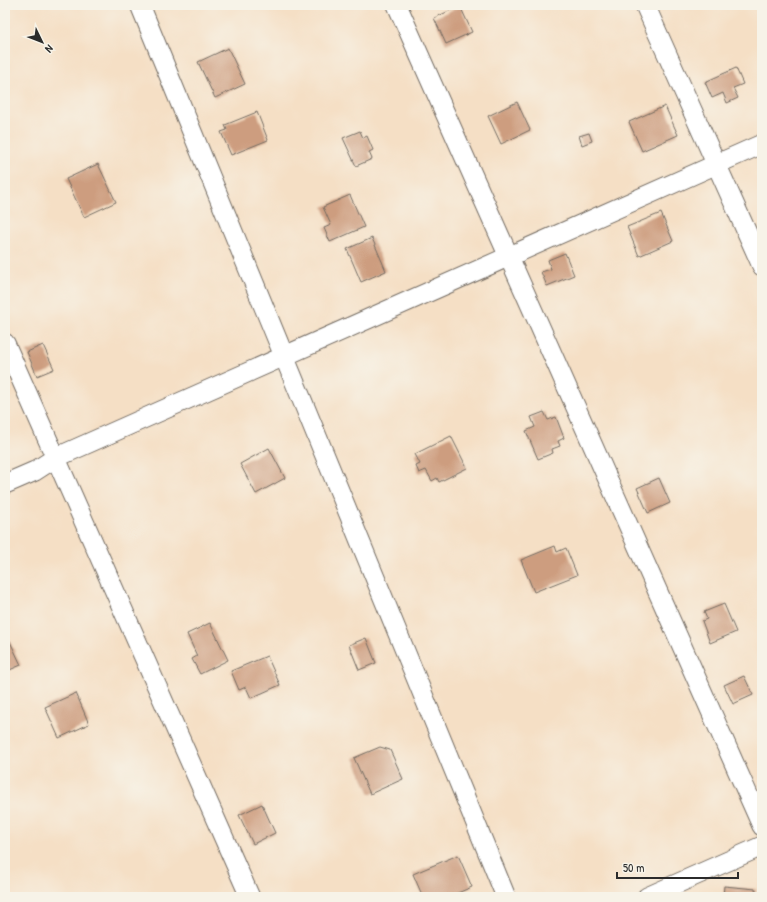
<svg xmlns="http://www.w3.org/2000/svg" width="767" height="902" viewBox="0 0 767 902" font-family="'Patrick Hand',sans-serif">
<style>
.building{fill:#cd9d7f}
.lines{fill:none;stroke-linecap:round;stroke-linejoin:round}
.street-casing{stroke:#726a61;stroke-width:21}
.street{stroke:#fff;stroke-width:19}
</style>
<rect width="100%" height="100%" fill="#f7f3e8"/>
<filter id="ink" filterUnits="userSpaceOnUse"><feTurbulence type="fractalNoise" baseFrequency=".025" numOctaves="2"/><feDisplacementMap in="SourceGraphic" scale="8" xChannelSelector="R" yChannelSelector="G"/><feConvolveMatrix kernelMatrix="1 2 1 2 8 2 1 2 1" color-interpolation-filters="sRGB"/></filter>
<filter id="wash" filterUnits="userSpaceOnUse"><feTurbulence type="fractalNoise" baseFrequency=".012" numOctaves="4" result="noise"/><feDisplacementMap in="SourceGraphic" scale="16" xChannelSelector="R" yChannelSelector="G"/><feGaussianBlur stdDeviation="0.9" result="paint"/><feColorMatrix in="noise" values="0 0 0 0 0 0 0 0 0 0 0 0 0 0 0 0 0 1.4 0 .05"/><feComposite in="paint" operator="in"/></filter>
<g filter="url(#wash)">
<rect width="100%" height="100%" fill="#f5dfc5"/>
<g id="blocks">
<g class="building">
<polygon points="460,6 472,32 446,44 434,18"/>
<polygon points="228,48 245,84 215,98 198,62"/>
<polygon points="736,68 743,84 733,88 738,98 727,103 723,93 712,98 705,82"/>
<polygon points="517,102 530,130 501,144 488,116"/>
<polygon points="665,106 678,135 642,151 629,122"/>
<polygon points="257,112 268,140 231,155 221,132 227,130 225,125"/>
<polygon points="360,131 363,138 367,136 373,150 369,152 372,159 356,166 343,138"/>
<polygon points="589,133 592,141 582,145 579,136"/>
<polygon points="98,164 116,202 84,217 66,179"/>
<polygon points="350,195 364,227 330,242 324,228 331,225 323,207"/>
<polygon points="661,213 673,241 639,256 627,227"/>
<polygon points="372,238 386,271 361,282 347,249"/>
<polygon points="565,253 574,275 547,286 541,272 551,269 548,260"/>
<polygon points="43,345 54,369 37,376 27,352"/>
<polygon points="544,412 548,420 556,417 564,438 558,441 560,446 552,449 553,453 538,459 526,431 535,427 531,417"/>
<polygon points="451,436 467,468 439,482 437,478 432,481 426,470 419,473 416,466 420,464 415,454"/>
<polygon points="269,448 285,478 256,494 240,464"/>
<polygon points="659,478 670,503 648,513 637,488"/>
<polygon points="555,546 557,552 566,548 577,575 534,592 521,560"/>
<polygon points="724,604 736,632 710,643 702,621 707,619 704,612"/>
<polygon points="210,623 228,660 200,674 192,659 197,656 187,634"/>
<polygon points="5,631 21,665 5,672"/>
<polygon points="366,638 376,663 359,670 349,645"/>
<polygon points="267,656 280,685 251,698 246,687 239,690 231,671"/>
<polygon points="744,676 753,695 733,704 724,685"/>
<polygon points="76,693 89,724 59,738 45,707"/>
<polygon points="380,747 390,750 403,779 370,794 354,758"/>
<polygon points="262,804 275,833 253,844 239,815"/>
<polygon points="458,855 472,887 448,897 423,897 413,874"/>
<polygon points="724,886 756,889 755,897 723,897"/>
</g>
</g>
</g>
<g filter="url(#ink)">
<use href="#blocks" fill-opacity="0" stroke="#726a61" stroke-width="1"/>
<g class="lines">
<g class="street-casing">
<g id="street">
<polyline points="140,5 506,897"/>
<polyline points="397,5 762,826"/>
<polyline points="645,5 762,266"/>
<polyline points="5,343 250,897"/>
<polyline points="5,484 35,471 55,458 762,144"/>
<polyline points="647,897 762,846"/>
</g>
</g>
<use href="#street" class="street"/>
</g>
</g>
<rect width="767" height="902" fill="none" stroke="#f7f3e8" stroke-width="20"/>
<g transform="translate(42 42) rotate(133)" stroke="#f7f3e8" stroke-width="3" paint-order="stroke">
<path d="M0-3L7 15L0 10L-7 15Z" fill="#2b2b2b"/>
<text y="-6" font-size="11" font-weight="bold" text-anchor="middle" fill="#2b2b2b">N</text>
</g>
<path d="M617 872v6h121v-6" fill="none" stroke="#2b2b2b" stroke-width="2"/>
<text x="623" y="872" font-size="12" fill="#2b2b2b" stroke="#f7f3e8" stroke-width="3" paint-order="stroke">50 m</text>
</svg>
